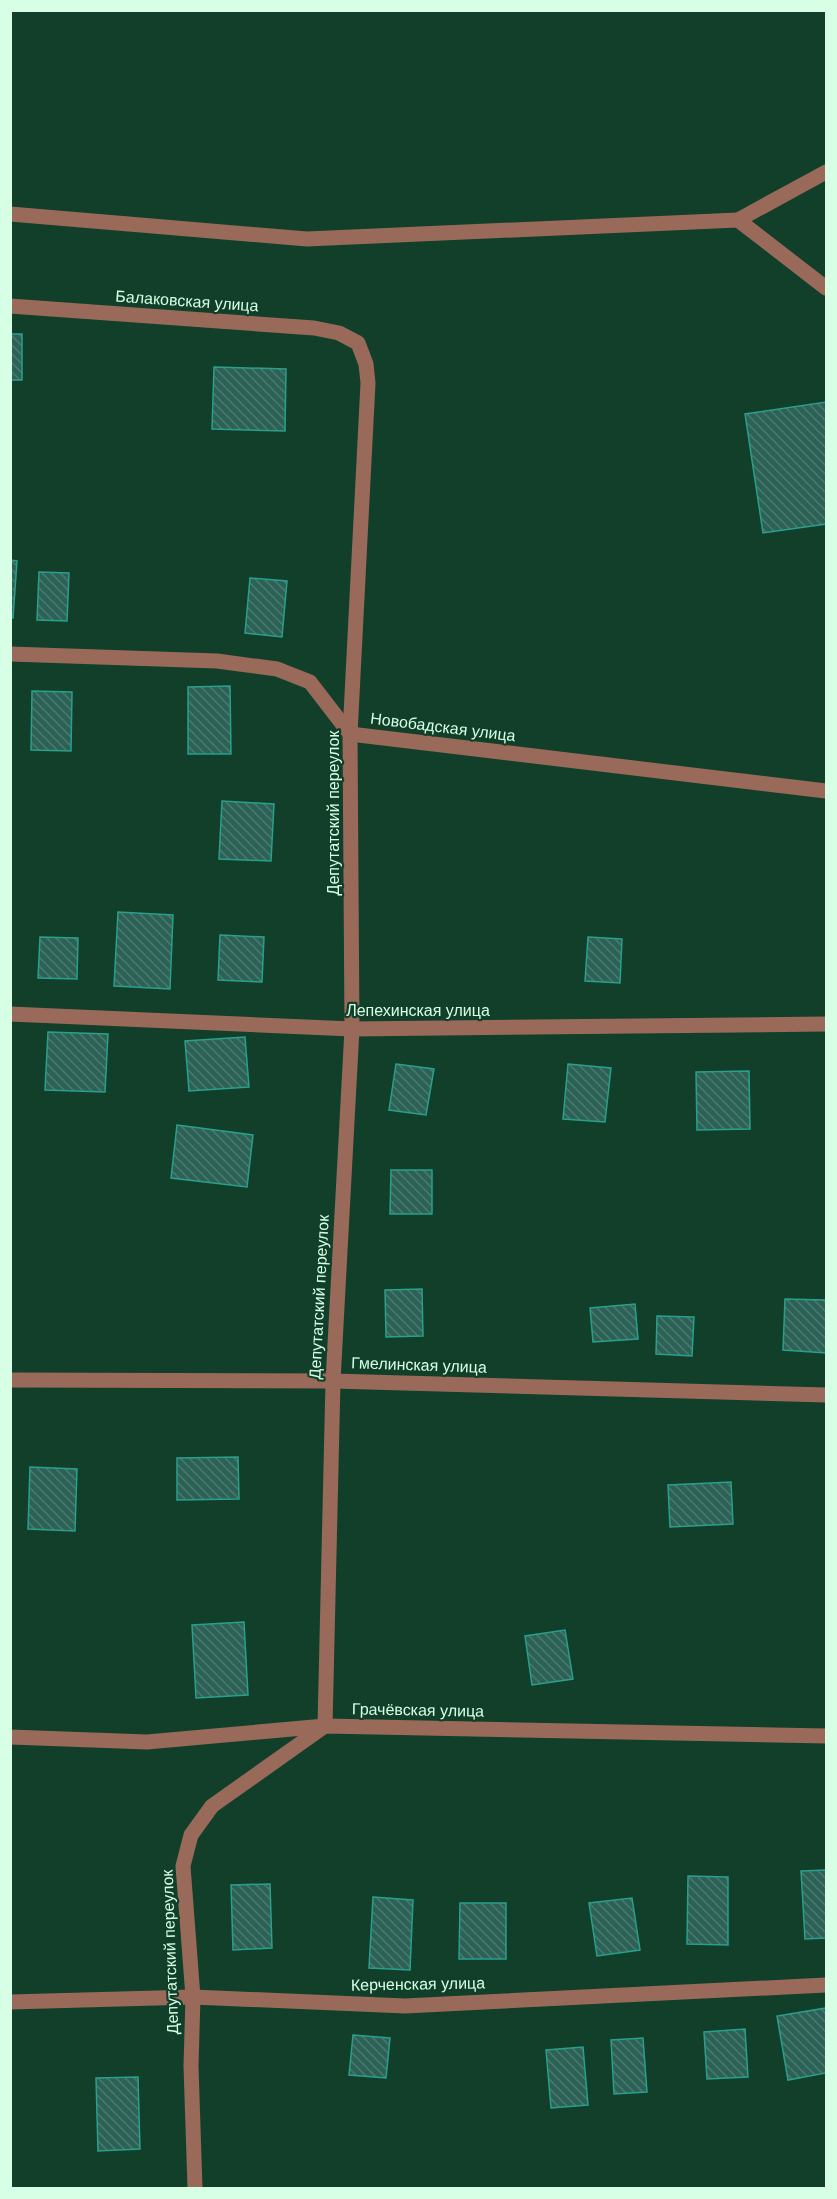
<svg xmlns="http://www.w3.org/2000/svg" width="837" height="2199" viewBox="0 0 837 2199" font-family="Arial,sans-serif">
<style>
.building{fill:url(#building-back-hatch);stroke:#29a08c;stroke-width:1.5}
.lines{fill:none;stroke-linecap:round;stroke-linejoin:round}
.street{stroke:#99695a;stroke-width:15}
.labels{text-anchor:middle;dominant-baseline:central;stroke-width:4.5;stroke-linejoin:round;paint-order:stroke}
.street-label{font-size:16px;fill:#d6ffe6;stroke:#113f29}
</style>
<defs>
<pattern id="building-back-hatch" width="6" height="6" patternUnits="userSpaceOnUse" patternTransform="scale(1.5)"><rect width="6" height="6" fill="#2c6156"/><path d="M-1 5l2 2M0 0l6 6M5-1l2 2" fill="none" stroke="#4a796e"/></pattern>
</defs>
<rect width="100%" height="100%" fill="#113f29"/>
<g class="building">
<rect x="10" y="334" width="12" height="46"/>
<polygon points="214,367 286,369 285,431 212,429"/>
<polygon points="826,402 826,524 763,533 745,414"/>
<polygon points="10,560 17,561 13,618 10,618"/>
<polygon points="39,572 69,573 67,621 37,620"/>
<polygon points="250,578 287,581 282,637 245,633"/>
<polygon points="230,686 231,754 188,754 188,687"/>
<polygon points="32,691 72,692 71,751 31,750"/>
<polygon points="222,801 274,804 271,861 219,859"/>
<polygon points="118,912 173,915 170,989 114,986"/>
<polygon points="220,935 264,937 262,982 218,980"/>
<polygon points="40,937 78,938 77,979 38,978"/>
<polygon points="588,937 622,939 620,983 585,981"/>
<polygon points="48,1032 108,1034 105,1092 45,1090"/>
<polygon points="245,1037 249,1087 189,1091 185,1041"/>
<polygon points="396,1064 434,1069 426,1115 389,1110"/>
<polygon points="568,1064 611,1068 605,1122 563,1119"/>
<polygon points="749,1071 750,1129 697,1130 696,1072"/>
<polygon points="177,1125 253,1135 247,1187 171,1178"/>
<polygon points="391,1170 432,1170 432,1214 390,1214"/>
<polygon points="422,1289 423,1336 386,1337 385,1290"/>
<polygon points="785,1299 826,1300 826,1353 783,1350"/>
<polygon points="635,1304 638,1339 593,1342 590,1308"/>
<polygon points="657,1316 694,1317 692,1356 656,1354"/>
<polygon points="238,1457 239,1499 177,1500 177,1458"/>
<polygon points="30,1467 77,1469 75,1531 28,1529"/>
<polygon points="731,1482 733,1524 670,1527 668,1485"/>
<polygon points="244,1622 248,1695 196,1698 192,1625"/>
<polygon points="565,1630 573,1679 532,1685 525,1636"/>
<polygon points="826,1870 826,1938 805,1939 801,1871"/>
<polygon points="688,1876 728,1877 728,1945 687,1944"/>
<polygon points="270,1884 272,1948 233,1950 231,1885"/>
<polygon points="373,1897 413,1900 410,1970 369,1968"/>
<polygon points="632,1898 640,1950 597,1956 589,1903"/>
<polygon points="460,1903 506,1903 506,1959 459,1959"/>
<polygon points="826,2008 826,2073 788,2080 777,2016"/>
<polygon points="745,2029 748,2077 707,2079 704,2032"/>
<polygon points="353,2035 390,2038 386,2078 349,2075"/>
<polygon points="643,2038 647,2092 614,2094 611,2040"/>
<polygon points="583,2047 588,2105 551,2108 546,2050"/>
<polygon points="138,2077 140,2149 98,2151 96,2078"/>
</g>
<g class="lines">
<g class="street">
<polyline points="10,214 307,239 738,220 826,288"/>
<polyline points="738,220 826,172"/>
<polyline points="10,306 314,328 339,333 358,343 366,364 368,383 350,734 352,1029 333,1381 325,1726 212,1806 191,1835 183,1866 193,1997 191,2066 195,2188"/>
<polyline points="10,654 217,661 277,669 310,682 350,734 826,791"/>
<polyline points="10,1014 352,1029 826,1024"/>
<polyline points="10,1380 333,1381 826,1395"/>
<polyline points="10,1737 147,1742 325,1726 826,1736"/>
<polyline points="10,2002 193,1997 405,2006 826,1985"/>
</g>
</g>
<g class="labels">
<g class="street-label">
<text transform="translate(187 301) rotate(4)">Балаковская улица</text>
<text transform="translate(443 727) rotate(7)">Новобадская улица</text>
<text transform="translate(333 813) rotate(-90)">Депутатский переулок</text>
<text x="418" y="1010">Лепехинская улица</text>
<text transform="translate(319 1297) rotate(-87)">Депутатский переулок</text>
<text transform="translate(419 1365) rotate(2)">Гмелинская улица</text>
<text transform="translate(418 1710) rotate(1)">Грачёвская улица</text>
<text transform="translate(170 1952) rotate(-92)">Депутатский переулок</text>
<text transform="translate(418 1984) rotate(-1)">Керченская улица</text>
</g>
</g>
<rect width="837" height="2199" fill="none" stroke="#d6ffe6" stroke-width="24"/>
</svg>
